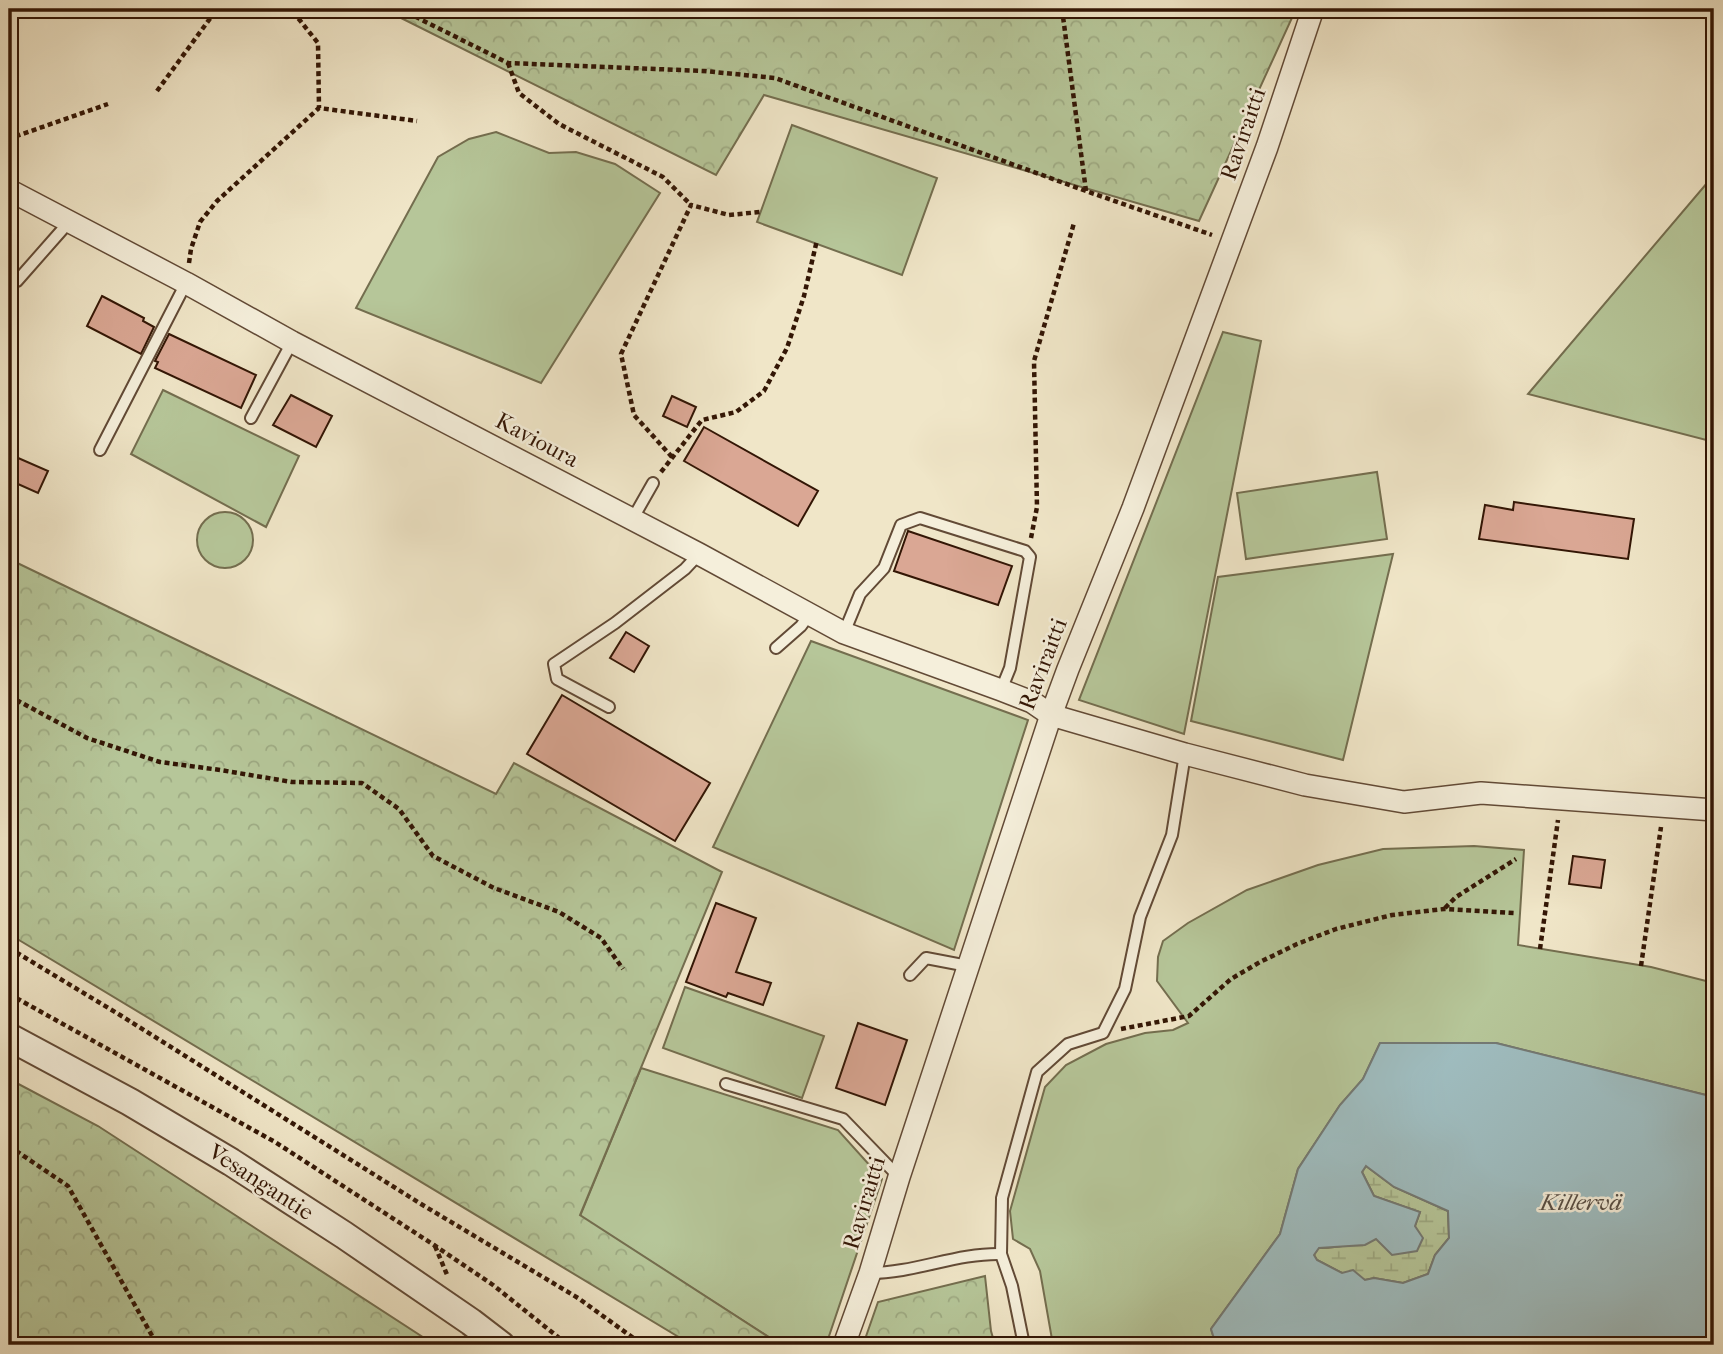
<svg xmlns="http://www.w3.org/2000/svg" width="1723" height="1354" viewBox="0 0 1723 1354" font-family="'IM FELL French Canon',serif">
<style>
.grass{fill:#b6c699;stroke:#746e4f;stroke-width:2}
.forest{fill:url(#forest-crowns);stroke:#746e4f;stroke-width:2}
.wetland{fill:url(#wetland-marsh);stroke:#746e4f;stroke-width:2}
.water{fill:#9fbdc0;stroke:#747a75;stroke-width:2;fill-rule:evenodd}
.building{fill:#daa794;stroke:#331605;stroke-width:2}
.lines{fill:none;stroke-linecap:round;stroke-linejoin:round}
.service-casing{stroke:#624a36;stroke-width:14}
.minor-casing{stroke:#624a36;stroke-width:24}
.tertiary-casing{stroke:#624a36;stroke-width:30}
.path{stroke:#331605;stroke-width:4.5;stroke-dasharray:5 3.5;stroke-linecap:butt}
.service{stroke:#f5efdb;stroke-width:10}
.minor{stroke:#f5efdb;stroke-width:21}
.tertiary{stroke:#f5efdb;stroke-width:26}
.labels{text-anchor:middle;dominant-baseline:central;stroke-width:5;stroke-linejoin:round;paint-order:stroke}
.street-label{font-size:23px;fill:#331605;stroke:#f5efdb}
.water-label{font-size:24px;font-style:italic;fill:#595046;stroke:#f5efdb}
</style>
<defs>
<pattern id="forest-crowns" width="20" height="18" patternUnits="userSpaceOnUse" patternTransform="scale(1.75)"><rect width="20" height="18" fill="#b6c699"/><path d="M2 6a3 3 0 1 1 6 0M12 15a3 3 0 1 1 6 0" fill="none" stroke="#9da982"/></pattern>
<pattern id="wetland-marsh" width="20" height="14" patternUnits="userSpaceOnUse" patternTransform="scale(1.75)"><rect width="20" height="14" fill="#b6c699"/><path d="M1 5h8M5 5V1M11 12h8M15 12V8" fill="none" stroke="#9da982"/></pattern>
</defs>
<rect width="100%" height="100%" fill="#f0e6c8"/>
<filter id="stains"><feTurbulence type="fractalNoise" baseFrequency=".00286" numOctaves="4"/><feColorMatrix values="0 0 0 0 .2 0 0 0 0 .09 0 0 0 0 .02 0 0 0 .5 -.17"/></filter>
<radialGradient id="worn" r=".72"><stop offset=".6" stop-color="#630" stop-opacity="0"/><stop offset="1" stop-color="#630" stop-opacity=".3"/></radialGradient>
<g class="grass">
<polygon points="792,125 937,178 902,275 757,222"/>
<polygon points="496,132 549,153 576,152 615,164 660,193 541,383 356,308 438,157 469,139"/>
<polygon points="1714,175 1714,442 1528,394 1713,176"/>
<polygon points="1223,332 1261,341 1184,734 1079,700"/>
<polygon points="163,390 299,456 266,527 131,454"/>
<polygon points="1377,472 1387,539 1246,559 1237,493"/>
<circle cx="225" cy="540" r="28"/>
<polygon points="1393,554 1343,760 1191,721 1218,577"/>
<polygon points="811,641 1028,720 954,950 713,847"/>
<polygon points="1474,846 1524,850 1518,945 1651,967 1714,983 1714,1097 1496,1043 1380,1043 1363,1079 1340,1105 1298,1169 1280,1234 1211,1329 1216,1345 1053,1345 1040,1271 1030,1249 1013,1239 1010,1211 1045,1087 1066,1065 1106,1044 1145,1033 1173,1030 1188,1023 1157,981 1158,957 1163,941 1188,923 1247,890 1318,865 1383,849"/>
<polygon points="685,987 824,1036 802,1098 663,1048"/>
<polygon points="641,1068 838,1130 882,1179 826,1345 781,1345 580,1216"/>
</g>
<g class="forest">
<polygon points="383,9 1296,9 1199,221 764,95 716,175"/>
<polygon points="9,559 496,794 514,763 722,872 580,1215 781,1345 692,1345 9,934"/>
<polygon points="9,1079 98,1126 435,1345 9,1345"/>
<polygon points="985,1276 991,1331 995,1345 863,1345 878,1302"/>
</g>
<path class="wetland" d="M1366 1166 1394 1187 1448 1211 1449 1238 1435 1255 1428 1274 1403 1283 1374 1278 1365 1280 1342 1273 1317 1260 1314 1255 1318 1248C1351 1248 1384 1236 1415 1226L1420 1212 1374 1196 1362 1172Z"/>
<path class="water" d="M1380 1043H1496L1714 1097V1345H1216L1211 1329 1280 1234 1298 1169 1340 1105 1363 1079ZM1366 1166 1394 1187 1448 1211 1449 1238 1435 1255 1428 1274 1403 1283 1374 1278 1365 1280 1353 1270 1342 1273 1317 1260 1314 1255 1319 1248 1365 1245 1376 1239 1392 1255 1417 1251 1423 1238 1415 1226 1420 1212 1374 1196 1362 1172Z"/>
<g class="building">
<polygon points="102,296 144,318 143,321 154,327 141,354 87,326"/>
<polygon points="169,334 256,375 241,408 155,368 158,362 155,361"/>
<polygon points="291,395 332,416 316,447 273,425"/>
<polygon points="672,396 696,407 687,427 663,416"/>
<polygon points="704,427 818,491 798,526 684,461"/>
<polygon points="9,454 48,471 38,493 9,480"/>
<polygon points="1514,502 1634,519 1628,559 1479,539 1485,505 1513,510"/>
<polygon points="908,531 1012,566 998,605 894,571"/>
<polygon points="626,632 649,646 634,672 610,658"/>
<polygon points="562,695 710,783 675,841 527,754"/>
<polygon points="1573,856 1605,860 1601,888 1569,884"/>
<polygon points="716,903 756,918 736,972 771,983 763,1005 728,993 726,997 686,982"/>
<polygon points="858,1023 907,1040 885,1105 836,1088"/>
</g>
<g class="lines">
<g class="service-casing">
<g id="service">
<polyline points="9,284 17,281 69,222"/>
<polyline points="251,418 292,342"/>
<polyline points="100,450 186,283"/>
<polyline points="632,520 653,483"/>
<polyline points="844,633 860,594 884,568 901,525 920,518 1025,551 1030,557 1010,668 1001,690"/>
<polyline points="776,648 801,626 809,615"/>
<polyline points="609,707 557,679 554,664 615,623 685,569 699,554"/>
<polyline points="910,975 926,958 968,966"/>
<polyline points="726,1084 843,1119 899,1177"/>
<path d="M870 1273C915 1273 956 1253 1001 1254"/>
<polyline points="1024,1345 1012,1286 1001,1254 1002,1198 1037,1072 1068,1044 1103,1033 1125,989 1140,917 1172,835 1185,754"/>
</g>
</g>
<g class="minor-casing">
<g id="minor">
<polyline points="9,190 186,283 292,342 699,554 844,633 1001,690 1032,702 1051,715 1185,754 1305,785 1404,802 1481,793 1714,810"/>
<polyline points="844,1345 870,1273 899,1177 1051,715 1068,669 1133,508 1267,147 1313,9"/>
</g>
</g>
<g class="tertiary-casing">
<polyline id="tertiary" points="9,1037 130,1102 231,1162 344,1235 471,1322 501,1345"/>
</g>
<g class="path">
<polyline points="276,9 294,13 318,43 319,108"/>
<polyline points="400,9 508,63 704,71 775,78 1086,191 1212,235"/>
<polyline points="1062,9 1086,191"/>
<polyline points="508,63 519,93 559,124 663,177 691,205"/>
<polyline points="157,91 217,9"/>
<polyline points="9,141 11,138 108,104"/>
<polyline points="1713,176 1714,176"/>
<polyline points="189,263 191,249 200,222 217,201 319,108 417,121"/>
<polyline points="672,457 634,415 621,354 691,205 729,215 760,212"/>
<polyline points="661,472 694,430 702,420 736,412 764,391 787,348 804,296 817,240"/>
<polyline points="1031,538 1037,507 1034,361 1074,223"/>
<polyline points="9,696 87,738 160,762 220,770 292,782 362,783 399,809 433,856 494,888 559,912 601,938 623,969"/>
<polyline points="1445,908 1456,897 1516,859"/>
<polyline points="9,948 120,1015 421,1204 578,1298 643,1345"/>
<polyline points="1540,949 1558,820"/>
<polyline points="1641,966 1661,827"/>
<polyline points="9,994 275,1142 434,1245 493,1285 568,1345"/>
<polyline points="1121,1029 1189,1016 1231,979 1260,962 1297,944 1336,929 1392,915 1444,909 1515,913"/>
<polyline points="9,1146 68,1186 155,1341 160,1345"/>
<polyline points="435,1246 448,1277"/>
</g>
<use href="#service" class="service"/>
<use href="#minor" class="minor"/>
<use href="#tertiary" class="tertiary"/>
</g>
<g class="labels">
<g class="street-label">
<text transform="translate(1243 134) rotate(-71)">Raviraitti</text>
<text transform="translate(537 440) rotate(28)">Kavioura</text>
<text transform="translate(1043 664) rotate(-69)">Raviraitti</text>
<text transform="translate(261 1182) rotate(33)">Vesangantie</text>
<text transform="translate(864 1203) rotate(-73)">Raviraitti</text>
</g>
<g class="water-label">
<text x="1581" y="1202">Killervä</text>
</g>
</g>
<rect width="1723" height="1354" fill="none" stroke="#f0e6c8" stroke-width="35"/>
<rect x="10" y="10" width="1702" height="1333" fill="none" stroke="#331605" stroke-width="3.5"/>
<rect x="18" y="18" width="1688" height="1319" fill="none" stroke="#331605" stroke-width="2"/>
<rect width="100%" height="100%" filter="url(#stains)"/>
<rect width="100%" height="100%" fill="url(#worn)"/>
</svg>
